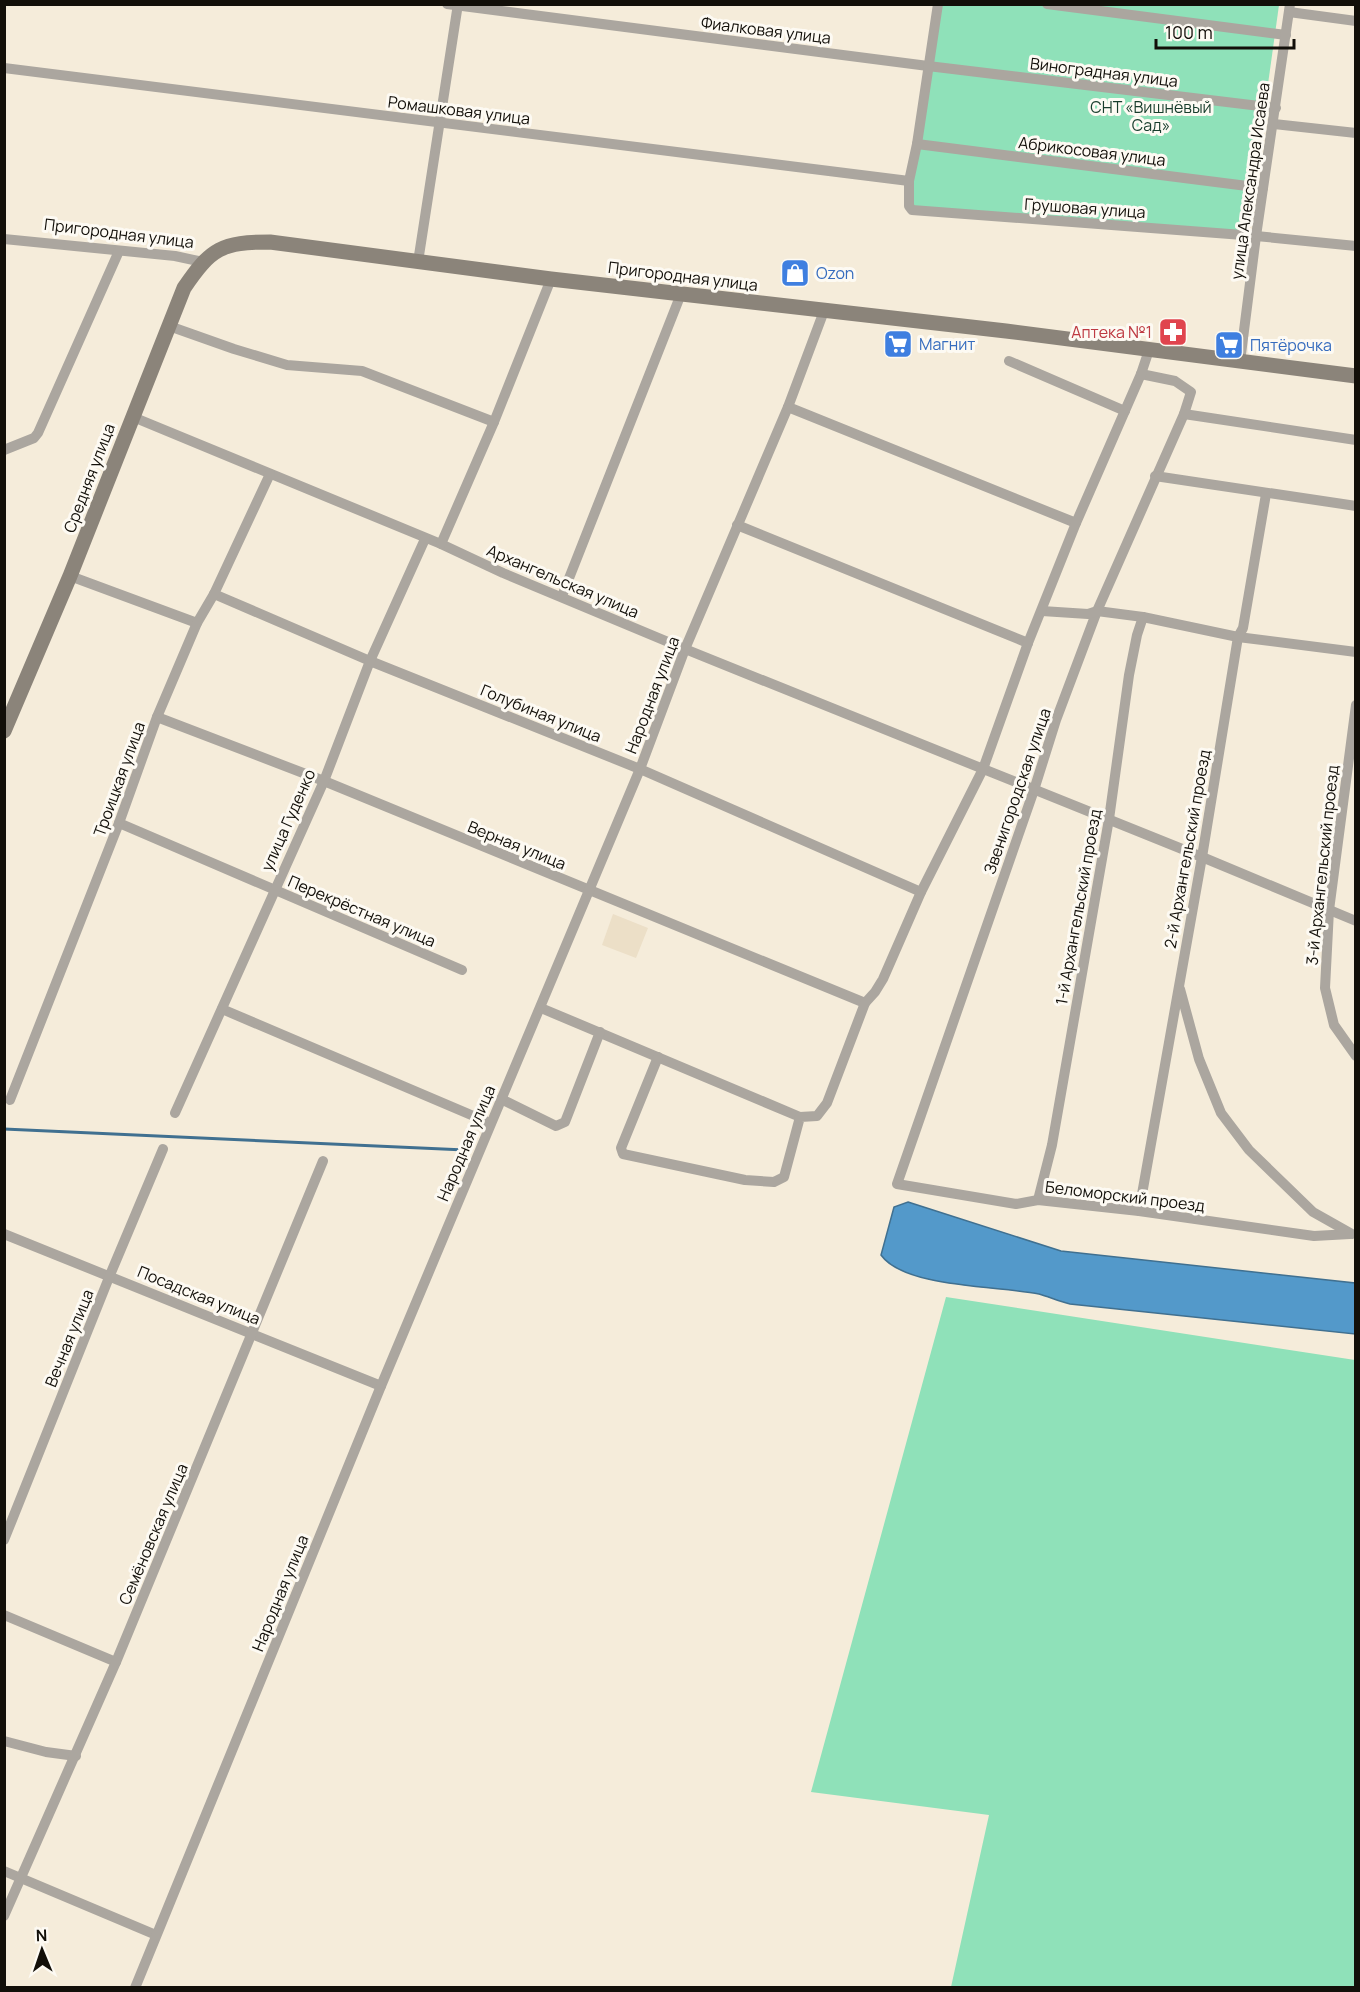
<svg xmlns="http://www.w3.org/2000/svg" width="1360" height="1992" viewBox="0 0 1360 1992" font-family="Manrope,sans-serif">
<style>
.built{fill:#ecdfc7}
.green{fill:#8fe1b9}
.water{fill:#5399ca;stroke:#407090;stroke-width:1.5}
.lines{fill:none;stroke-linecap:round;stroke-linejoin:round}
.stream{stroke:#407090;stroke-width:3}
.street{stroke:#aba69f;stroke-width:10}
.secondary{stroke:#8b847a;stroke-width:15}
.labels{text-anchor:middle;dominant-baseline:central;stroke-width:6;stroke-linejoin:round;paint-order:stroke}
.street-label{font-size:16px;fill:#120f09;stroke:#fdfaf3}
.park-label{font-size:16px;fill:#173d2c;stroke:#fdfaf3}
.shop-label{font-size:16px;fill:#366cbe;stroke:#fdfaf3;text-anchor:start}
.health-label{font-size:16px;fill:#be3a42;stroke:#fdfaf3;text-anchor:end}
</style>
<rect width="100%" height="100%" fill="#f5ecda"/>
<polygon class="built" points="613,914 648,928 636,958 602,945"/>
<g class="green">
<polygon points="938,5 1279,5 1247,235 912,210 909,181"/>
<polygon points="946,1297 1355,1360 1355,1987 951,1987 989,1815 811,1792"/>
</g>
<path class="water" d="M908 1202 1061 1251 1355 1283V1334L1070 1304C1059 1301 1049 1297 1039 1294 1000 1286 904 1288 881 1255L894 1207Z"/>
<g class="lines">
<polyline class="stream" points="4,1129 465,1150"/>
<g class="street">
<polyline points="447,4 928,66 1276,108"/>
<polyline points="938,4 917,144 909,181 909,206 912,210 1256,236 1356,246"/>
<polyline points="1047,4 1286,35"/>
<polyline points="1289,12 1356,21"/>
<polyline points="4,68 909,181"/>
<polyline points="1274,124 1356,133"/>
<polyline points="917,144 1263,188"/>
<polyline points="4,239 175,256 203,262"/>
<polyline points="418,262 458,4"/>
<polyline points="169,326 234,349 287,365 362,371 494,422"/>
<polyline points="1009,361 1125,411"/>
<polyline points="1240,362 1256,236 1290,4"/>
<polyline points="1141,374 1175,381 1191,392 1184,414 1097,611 1056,720 1034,790 897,1184 1016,1204 1038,1200 1139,1211 1314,1236 1350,1234"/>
<polyline points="788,407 1076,523"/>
<polyline points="1184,414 1356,440"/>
<polyline points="133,417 441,544 503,573 685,649 1202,857 1356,921"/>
<polyline points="4,450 34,438 38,433 119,251"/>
<polyline points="1155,476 1356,506"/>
<polyline points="737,525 1028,643"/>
<polyline points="441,544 494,422 551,279"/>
<polyline points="70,576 197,623"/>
<polyline points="214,594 370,661 640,769 921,892"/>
<polyline points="562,596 681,294"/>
<polyline points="1042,611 1088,614 1097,611 1143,617 1238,637 1356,652"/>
<polyline points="1356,705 1329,910 1325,988 1334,1025 1356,1056"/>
<polyline points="157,717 324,781 865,1003"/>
<polyline points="119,823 462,970"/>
<polyline points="1180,989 1199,1059 1221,1113 1249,1150 1313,1212 1352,1234"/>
<polyline points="541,1008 800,1117"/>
<polyline points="222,1009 490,1123"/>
<polyline points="658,1057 621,1148 623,1154 745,1180 774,1182 784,1177 800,1117 817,1116 827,1103 865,1003 875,992 883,979 921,892 983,769 1028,643 1076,523 1141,374 1149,350"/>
<polyline points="501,1099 556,1126 565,1122 600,1032"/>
<polyline points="10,1100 119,823 157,717 197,623 214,594 270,474"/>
<polyline points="175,1113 324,781 370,661 425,539"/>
<polyline points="1038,1200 1052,1145 1109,819 1129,675 1137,635 1143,617"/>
<polyline points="1139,1211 1202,857 1238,637 1243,628 1266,494"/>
<polyline points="4,1234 381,1386"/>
<polyline points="4,1540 110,1275 163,1149"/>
<polyline points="4,1615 116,1662"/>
<polyline points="4,1741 46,1752 76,1756"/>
<polyline points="4,1871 156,1935"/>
<polyline points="4,1916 116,1662 323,1161"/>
<polyline points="135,1988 381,1386 640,769 685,649 788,407 824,311"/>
</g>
<path class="secondary" d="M4 731 70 576 184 288C211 248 222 242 270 242L551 279 1006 331 1356 376"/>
</g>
<defs>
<g id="shop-square" transform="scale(1.5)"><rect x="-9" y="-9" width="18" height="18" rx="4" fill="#3f7fe0" stroke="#fdfaf3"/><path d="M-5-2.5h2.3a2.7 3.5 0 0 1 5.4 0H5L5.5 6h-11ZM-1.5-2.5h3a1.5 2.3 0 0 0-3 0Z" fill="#fff"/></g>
<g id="pharmacy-square" transform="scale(1.5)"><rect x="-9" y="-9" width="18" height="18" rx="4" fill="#e0444e" stroke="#fdfaf3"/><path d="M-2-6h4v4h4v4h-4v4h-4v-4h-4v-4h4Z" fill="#fff"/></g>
<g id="supermarket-square" transform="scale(1.5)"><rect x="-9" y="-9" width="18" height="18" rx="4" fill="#3f7fe0" stroke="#fdfaf3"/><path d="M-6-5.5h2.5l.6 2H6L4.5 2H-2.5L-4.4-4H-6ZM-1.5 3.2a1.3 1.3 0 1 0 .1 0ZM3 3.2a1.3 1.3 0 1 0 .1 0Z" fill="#fff"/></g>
</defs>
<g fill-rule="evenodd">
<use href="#shop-square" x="795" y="273"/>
<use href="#pharmacy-square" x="1173" y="332"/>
<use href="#supermarket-square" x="898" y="344"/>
<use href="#supermarket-square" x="1229" y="345"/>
</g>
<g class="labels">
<g class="street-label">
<text transform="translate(766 30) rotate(7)">Фиалковая улица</text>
<text transform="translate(1104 72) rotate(7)">Виноградная улица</text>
<text transform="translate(459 110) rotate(7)">Ромашковая улица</text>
<text transform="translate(1092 151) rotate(7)">Абрикосовая улица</text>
<text transform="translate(1250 181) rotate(-82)">улица Александра Исаева</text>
<text transform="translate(1085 208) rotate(4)">Грушовая улица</text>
<text transform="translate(119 233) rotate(7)">Пригородная улица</text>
<text transform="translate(683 276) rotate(7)">Пригородная улица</text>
<text transform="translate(89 478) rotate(-69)">Средняя улица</text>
<text transform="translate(563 581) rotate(23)">Архангельская улица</text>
<text transform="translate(652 695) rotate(-69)">Народная улица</text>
<text transform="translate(541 713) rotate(22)">Голубиная улица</text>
<text transform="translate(119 779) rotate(-70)">Троицкая улица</text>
<text transform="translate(1017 791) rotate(-71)">Звенигородская улица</text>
<text transform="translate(288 820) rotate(-66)">улица Гуденко</text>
<text transform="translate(517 845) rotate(22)">Верная улица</text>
<text transform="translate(1187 849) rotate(-80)">2-й Архангельский проезд</text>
<text transform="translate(1322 865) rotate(-84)">3-й Архангельский проезд</text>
<text transform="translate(1078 907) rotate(-80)">1-й Архангельский проезд</text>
<text transform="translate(362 911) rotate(23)">Перекрёстная улица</text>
<text transform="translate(466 1143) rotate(-67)">Народная улица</text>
<text transform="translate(1125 1196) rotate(7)">Беломорский проезд</text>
<text transform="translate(199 1295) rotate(22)">Посадская улица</text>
<text transform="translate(69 1338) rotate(-68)">Вечная улица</text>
<text transform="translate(153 1534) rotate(-67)">Семёновская улица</text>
<text transform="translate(280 1593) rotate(-68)">Народная улица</text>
</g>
<g class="park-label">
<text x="1151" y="107">СНТ «Вишнёвый<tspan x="1151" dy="18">Cад»</tspan></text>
</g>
<g class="shop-label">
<text x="816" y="273">Ozon</text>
<text x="919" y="344">Магнит</text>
<text x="1250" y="345">Пятёрочка</text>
</g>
<g class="health-label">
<text x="1152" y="332">Аптека №1</text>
</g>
</g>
<rect width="1360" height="1992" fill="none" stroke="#120f09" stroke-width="12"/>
<g transform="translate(42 1950) rotate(358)" stroke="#fdfaf3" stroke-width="4.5" paint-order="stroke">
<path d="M0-4.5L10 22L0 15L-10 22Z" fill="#120f09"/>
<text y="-9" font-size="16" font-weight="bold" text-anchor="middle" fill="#120f09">N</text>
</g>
<path d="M1156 39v9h138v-9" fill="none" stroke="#120f09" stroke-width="3"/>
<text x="1165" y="39" font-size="18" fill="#120f09" stroke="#fdfaf3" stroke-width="4.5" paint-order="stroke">100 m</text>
</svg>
